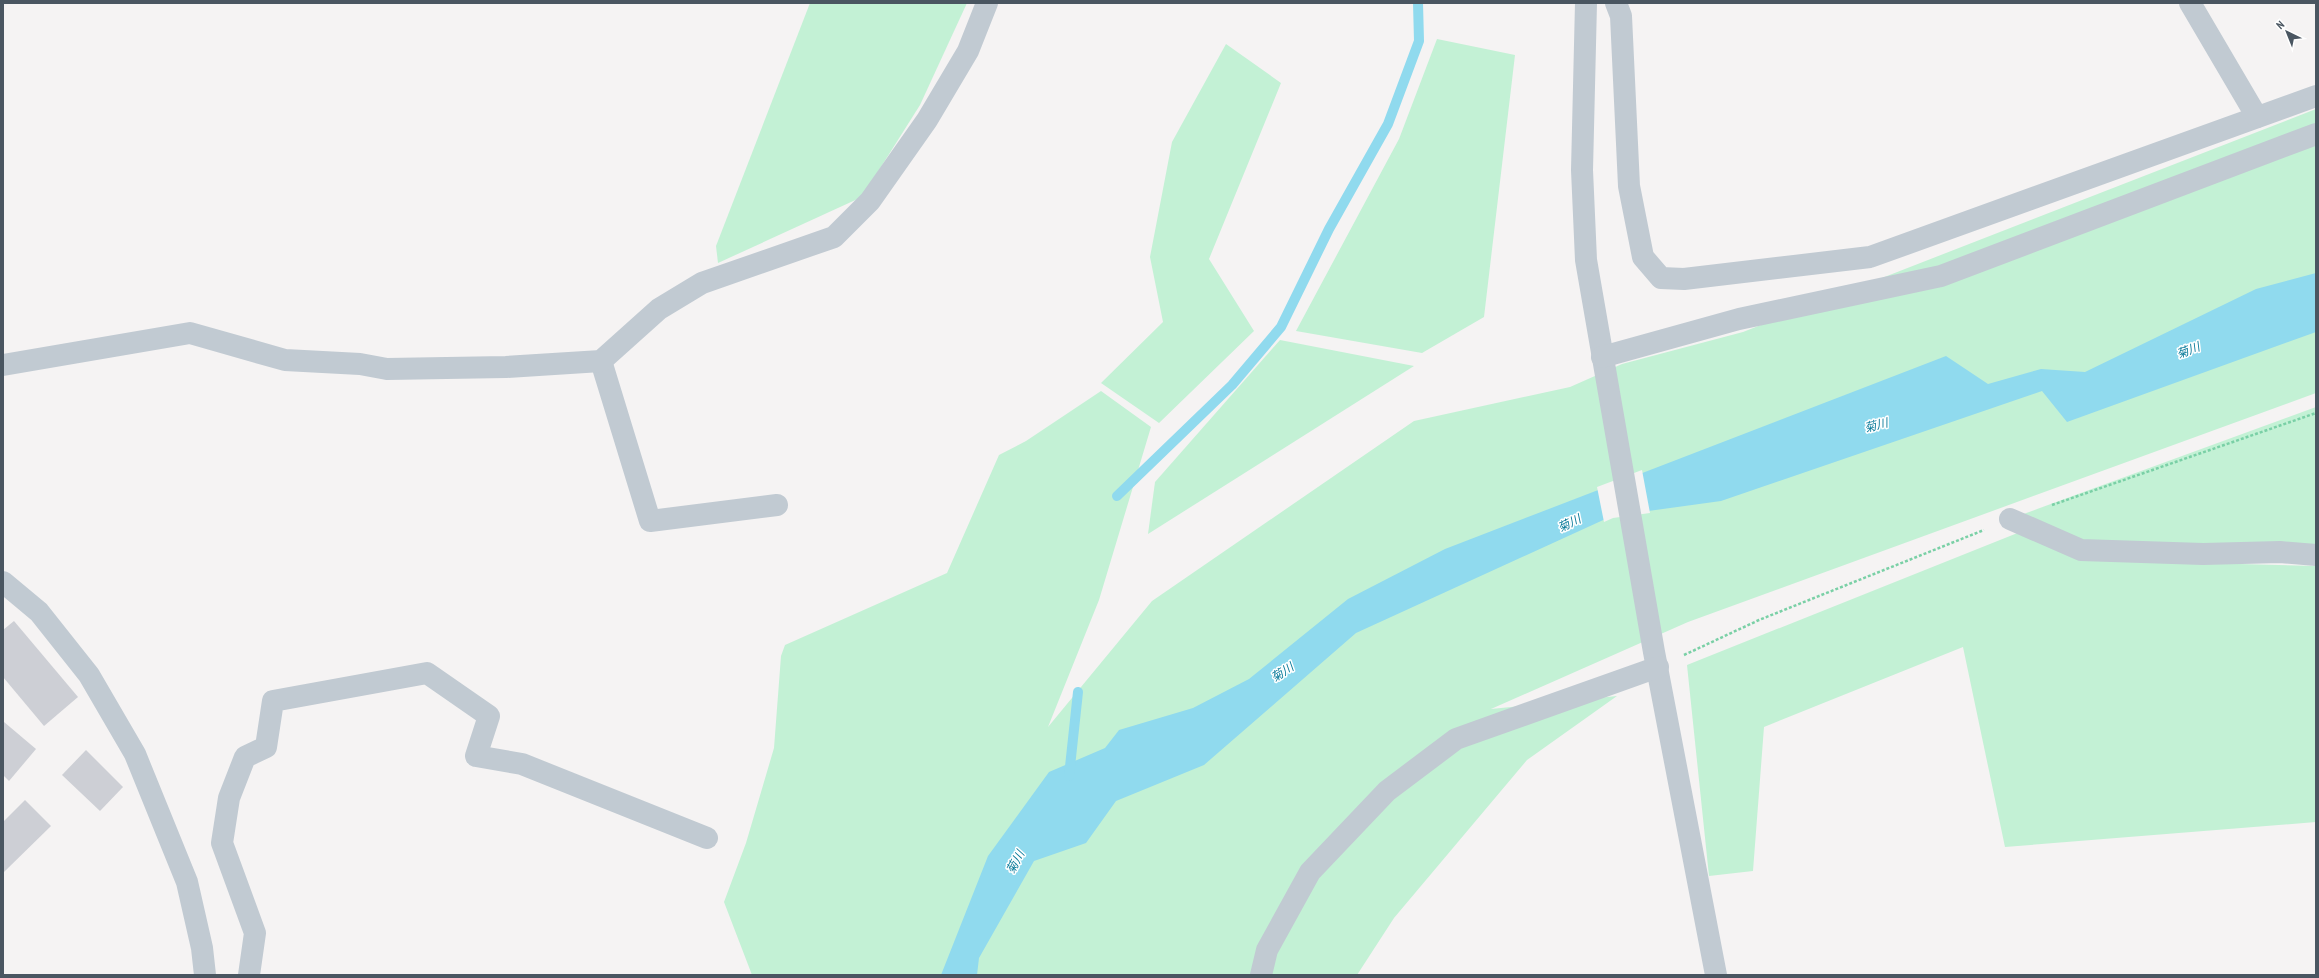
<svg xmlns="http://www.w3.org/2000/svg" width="2319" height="978" viewBox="0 0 2319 978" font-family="'PT Sans Narrow','Noto Sans JP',sans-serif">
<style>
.green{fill:#c3f1d5}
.water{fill:#90daee}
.pier{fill:#f5f3f3}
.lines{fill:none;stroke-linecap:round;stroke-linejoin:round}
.stream{stroke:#90daee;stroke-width:10}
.building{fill:#cdcfd5}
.path{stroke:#7ad0a6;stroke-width:2.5;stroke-dasharray:3 2;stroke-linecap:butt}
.minor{stroke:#c1cad2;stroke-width:22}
.labels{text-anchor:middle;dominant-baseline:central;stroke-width:3;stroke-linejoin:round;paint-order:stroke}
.water-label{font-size:12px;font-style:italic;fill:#0c7c9b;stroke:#fff}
</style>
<rect width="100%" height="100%" fill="#f5f3f3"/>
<g class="green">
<polygon points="810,3 967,3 920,105 862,197 718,263 716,246"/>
<polygon points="1437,39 1515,55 1484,317 1422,353 1296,331 1399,139"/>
<polygon points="1226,44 1281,83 1209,259 1254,331 1159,423 1101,383 1163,322 1150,257 1172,142"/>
<polygon points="2316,109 2316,393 1688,622 1491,709 1617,696 1527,760 1394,918 1357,975 752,975 724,902 746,843 774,748 781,656 785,645 947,573 999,455 1026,441 1101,391 1151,427 1099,600 1048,727 1152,601 1414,421 1570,387 1622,364 1743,332"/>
<polygon points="1280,340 1414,366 1148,534 1155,482"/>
<polygon points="2316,407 2316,555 2063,542 2018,516"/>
<polygon points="2020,532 2086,560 2316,566 2316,822 2005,847 1963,647 1764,727 1753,871 1709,876 1687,665"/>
</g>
<polygon class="water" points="2316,273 2316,332 2067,422 2042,391 1721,501 1612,516 1356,633 1204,765 1116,801 1086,843 1034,861 979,958 977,975 941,975 988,856 1049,772 1105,748 1119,730 1193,708 1249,679 1348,599 1445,549 1946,356 1988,384 2041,369 2085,372 2256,289"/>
<polygon class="pier" points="1642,470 1650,513 1613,518 1604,522 1597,487"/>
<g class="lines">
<g class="stream">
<polyline points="1117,496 1232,385 1281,327 1329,229 1388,124 1419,41 1418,3"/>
<polyline points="1069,776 1078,692"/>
</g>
</g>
<g class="building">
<polygon points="14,621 78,697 44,726 3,677 3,630"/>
<polygon points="4,722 36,749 9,781 3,775"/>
<polygon points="86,750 123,787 100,811 62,775"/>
<polygon points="25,800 51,826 4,872 3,822"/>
</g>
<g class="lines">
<g class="path">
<polyline points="2052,505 2316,413"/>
<polyline points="1684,655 1759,620 1984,530"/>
</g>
<g class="minor">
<polyline points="1586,3 1582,170 1586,260 1654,652 1716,975"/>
<polyline points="1616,3 1621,16 1629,186 1643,257 1661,278 1684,279 1870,257 2316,96"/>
<polyline points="2190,3 2257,117"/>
<polyline points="1602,357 1739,319 1941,276 2316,134"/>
<polyline points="601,361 650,521 777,505"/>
<polyline points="3,365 190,333 285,360 360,364 387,369 506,367 601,361 659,309 702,283 834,237 870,201 927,120 968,51 987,3"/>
<polyline points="2010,519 2081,550 2203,554 2280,552 2316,555"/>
<polyline points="3,582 39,612 89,675 135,754 187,882 202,948 205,975"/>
<polyline points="249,975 255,933 222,843 229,798 245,757 266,747 273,701 427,673 489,716 476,756 522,764 707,838"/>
<polyline points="1261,975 1267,950 1310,872 1387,791 1456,739 1658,667"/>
</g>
</g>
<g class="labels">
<g class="water-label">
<text transform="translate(2188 350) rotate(-21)">菊川</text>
<text transform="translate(1876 425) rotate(-14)">菊川</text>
<text transform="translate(1569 523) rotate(-26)">菊川</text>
<text transform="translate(1282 672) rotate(-33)">菊川</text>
<text transform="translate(1015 862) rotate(-62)">菊川</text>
</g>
</g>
<rect width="2319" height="978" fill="none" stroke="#4a5661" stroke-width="8"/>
<g transform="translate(2287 32) rotate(317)" stroke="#ffffff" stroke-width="3" paint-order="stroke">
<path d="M0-3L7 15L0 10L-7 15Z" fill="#4a5661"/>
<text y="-6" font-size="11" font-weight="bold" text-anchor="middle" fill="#4a5661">N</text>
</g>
</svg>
